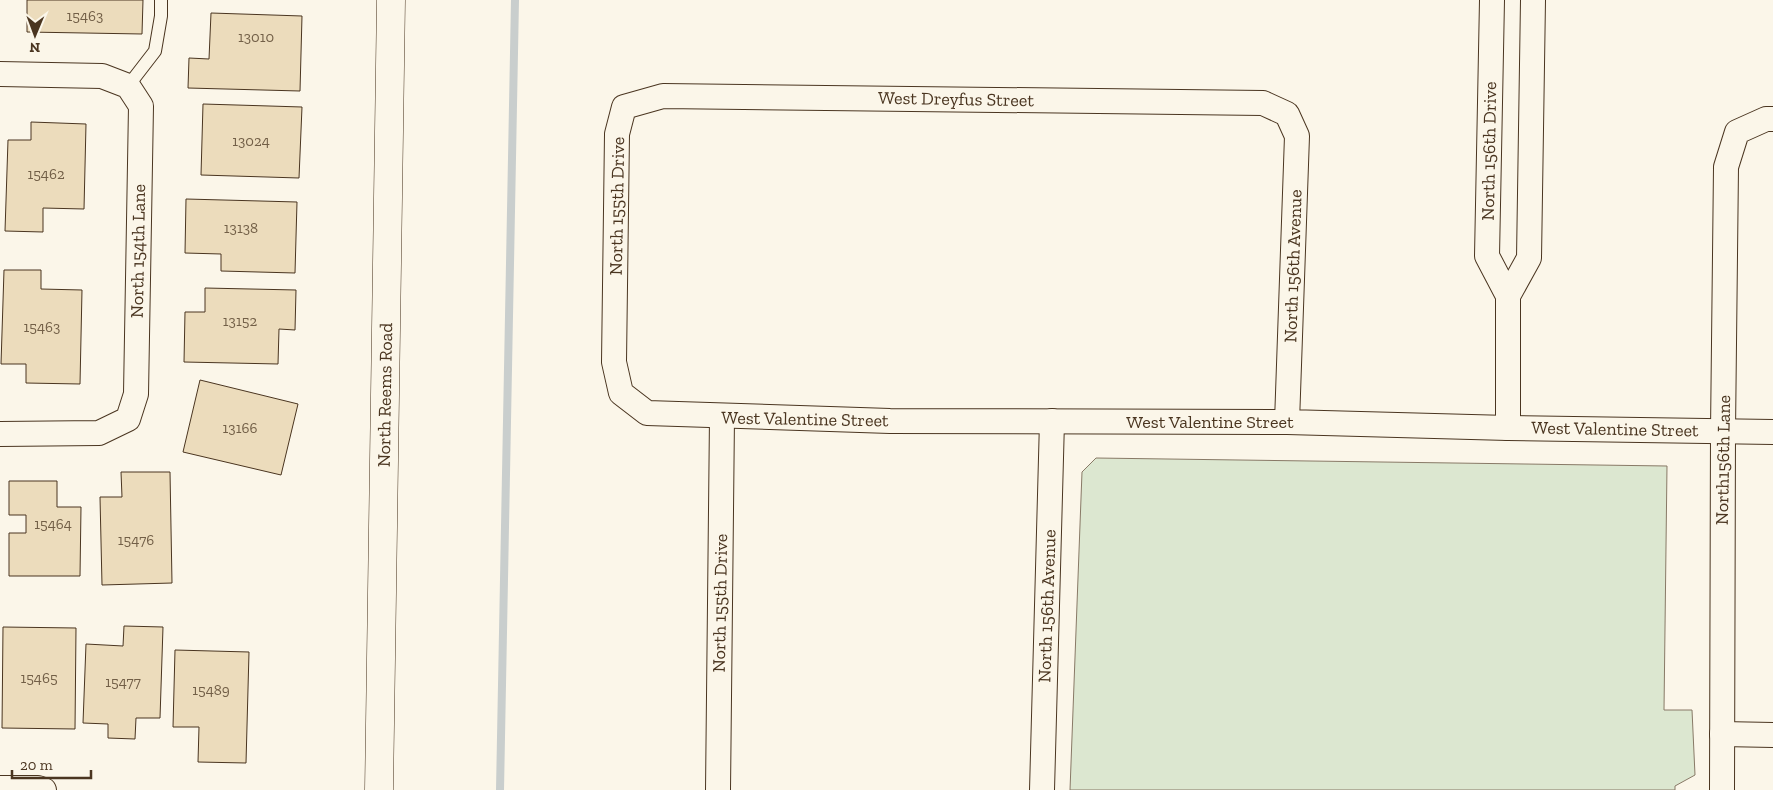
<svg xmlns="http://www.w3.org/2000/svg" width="1773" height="790" viewBox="0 0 1773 790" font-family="'Zilla Slab',serif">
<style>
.green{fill:#dce7d0;stroke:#887966}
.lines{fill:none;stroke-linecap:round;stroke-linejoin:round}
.stream{stroke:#c9cecd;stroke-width:8}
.building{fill:#ecdcbc;stroke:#4a3520}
.lane-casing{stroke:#4a3520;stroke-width:14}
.street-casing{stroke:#4a3520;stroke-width:26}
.secondary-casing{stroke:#4a3520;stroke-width:29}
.lane{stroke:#fbf6e9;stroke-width:12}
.street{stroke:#fbf6e9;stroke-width:24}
.secondary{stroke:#fbf6e9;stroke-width:28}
.labels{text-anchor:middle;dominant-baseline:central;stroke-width:4;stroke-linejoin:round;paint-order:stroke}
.number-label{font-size:15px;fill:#725f47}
.street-label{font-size:18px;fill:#4a3520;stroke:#fbf6e9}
</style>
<rect width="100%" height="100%" fill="#fbf6e9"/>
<polygon class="green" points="1096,458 1667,466 1664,710 1692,710 1695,775 1675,786 1675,790 1070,790 1082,472"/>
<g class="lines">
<polyline class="stream" points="500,790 515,0"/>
</g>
<g class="building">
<polygon points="27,0 143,0 142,34 27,32"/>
<polygon points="211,13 302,16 300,91 188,88 189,58 209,59"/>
<polygon points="203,104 302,107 299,178 201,175"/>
<polygon points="31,122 86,124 84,209 43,208 43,232 5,231 8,140 31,140"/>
<polygon points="186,199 297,202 295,273 221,271 221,254 185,253"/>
<polygon points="4,270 41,270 41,289 82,290 80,384 26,383 26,364 1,364"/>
<polygon points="205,288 296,290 295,330 279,329 278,364 184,362 185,312 205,312"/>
<polygon points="200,380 298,404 281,475 183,452"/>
<polygon points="121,472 170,472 172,583 102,585 100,497 122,497"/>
<polygon points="9,481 57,481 57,507 81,507 80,576 9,576 9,533 26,533 26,515 9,515"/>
<polygon points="124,626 163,627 160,718 136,718 135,739 108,738 108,724 83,723 86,644 123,646"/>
<polygon points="3,627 76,628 75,729 2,728"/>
<polygon points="175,650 249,652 246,763 198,762 199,727 173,727"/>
</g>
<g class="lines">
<g class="lane-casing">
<polyline id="lane" points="128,86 155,51 161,16 161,0"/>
</g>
<g class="street-casing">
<g id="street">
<polyline points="1492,0 1487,256 1508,296"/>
<polyline points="0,74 102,76 128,86 141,106 136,394 128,419 99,433 0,434"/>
<polyline points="1287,422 1297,136 1287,114 1263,103 663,96 624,107 617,134 614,362 621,393 647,413 890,421 1287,422 1508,428 1773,432"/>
<polyline points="1508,428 1508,296 1529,258 1533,0"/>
<polyline points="1722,734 1773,735"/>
<polyline points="0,788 38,788 44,790"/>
<polyline points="718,790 722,417"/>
<polyline points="1042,790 1052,421"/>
<polyline points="1722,790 1723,431 1726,167 1737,132 1766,119 1773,119"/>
</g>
</g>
<g class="secondary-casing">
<polyline id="secondary" points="379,790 391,0"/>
</g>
<use href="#lane" class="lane"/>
<use href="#street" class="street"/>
<use href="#secondary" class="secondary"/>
</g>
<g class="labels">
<g class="number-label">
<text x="85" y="16">15463</text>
<text x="256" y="37">13010</text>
<text x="251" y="141">13024</text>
<text x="46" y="174">15462</text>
<text x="241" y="228">13138</text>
<text x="240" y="321">13152</text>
<text x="42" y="327">15463</text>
<text x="240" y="428">13166</text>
<text x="53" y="524">15464</text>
<text x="136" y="540">15476</text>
<text x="39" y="678">15465</text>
<text x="123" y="682">15477</text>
<text x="211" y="690">15489</text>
</g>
<g class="street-label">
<text transform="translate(956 99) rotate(1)">West Dreyfus Street</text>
<text transform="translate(1489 151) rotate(-89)">North 156th Drive</text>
<text transform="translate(617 206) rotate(-89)">North 155th Drive</text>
<text transform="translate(138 251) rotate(-89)">North 154th Lane</text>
<text transform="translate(1293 266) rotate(-88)">North 156th Avenue</text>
<text transform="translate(385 395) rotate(-89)">North Reems Road</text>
<text transform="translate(805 419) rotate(1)">West Valentine Street</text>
<text x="1210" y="422">West Valentine Street</text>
<text transform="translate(1615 429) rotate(1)">West Valentine Street</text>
<text transform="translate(1723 460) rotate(-89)">North156th Lane</text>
<text transform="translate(720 603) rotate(-89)">North 155th Drive</text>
<text transform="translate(1047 606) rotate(-88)">North 156th Avenue</text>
</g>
</g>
<g transform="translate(35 35) rotate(181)" stroke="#fbf6e9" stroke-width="4" paint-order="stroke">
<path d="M0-4L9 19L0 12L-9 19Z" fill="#4a3520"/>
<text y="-8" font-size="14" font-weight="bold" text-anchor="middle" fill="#4a3520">N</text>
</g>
<path d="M12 770v8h79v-8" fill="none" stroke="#4a3520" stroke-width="2.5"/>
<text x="20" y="770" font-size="15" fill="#4a3520" stroke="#fbf6e9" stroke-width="4" paint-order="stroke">20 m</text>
</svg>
